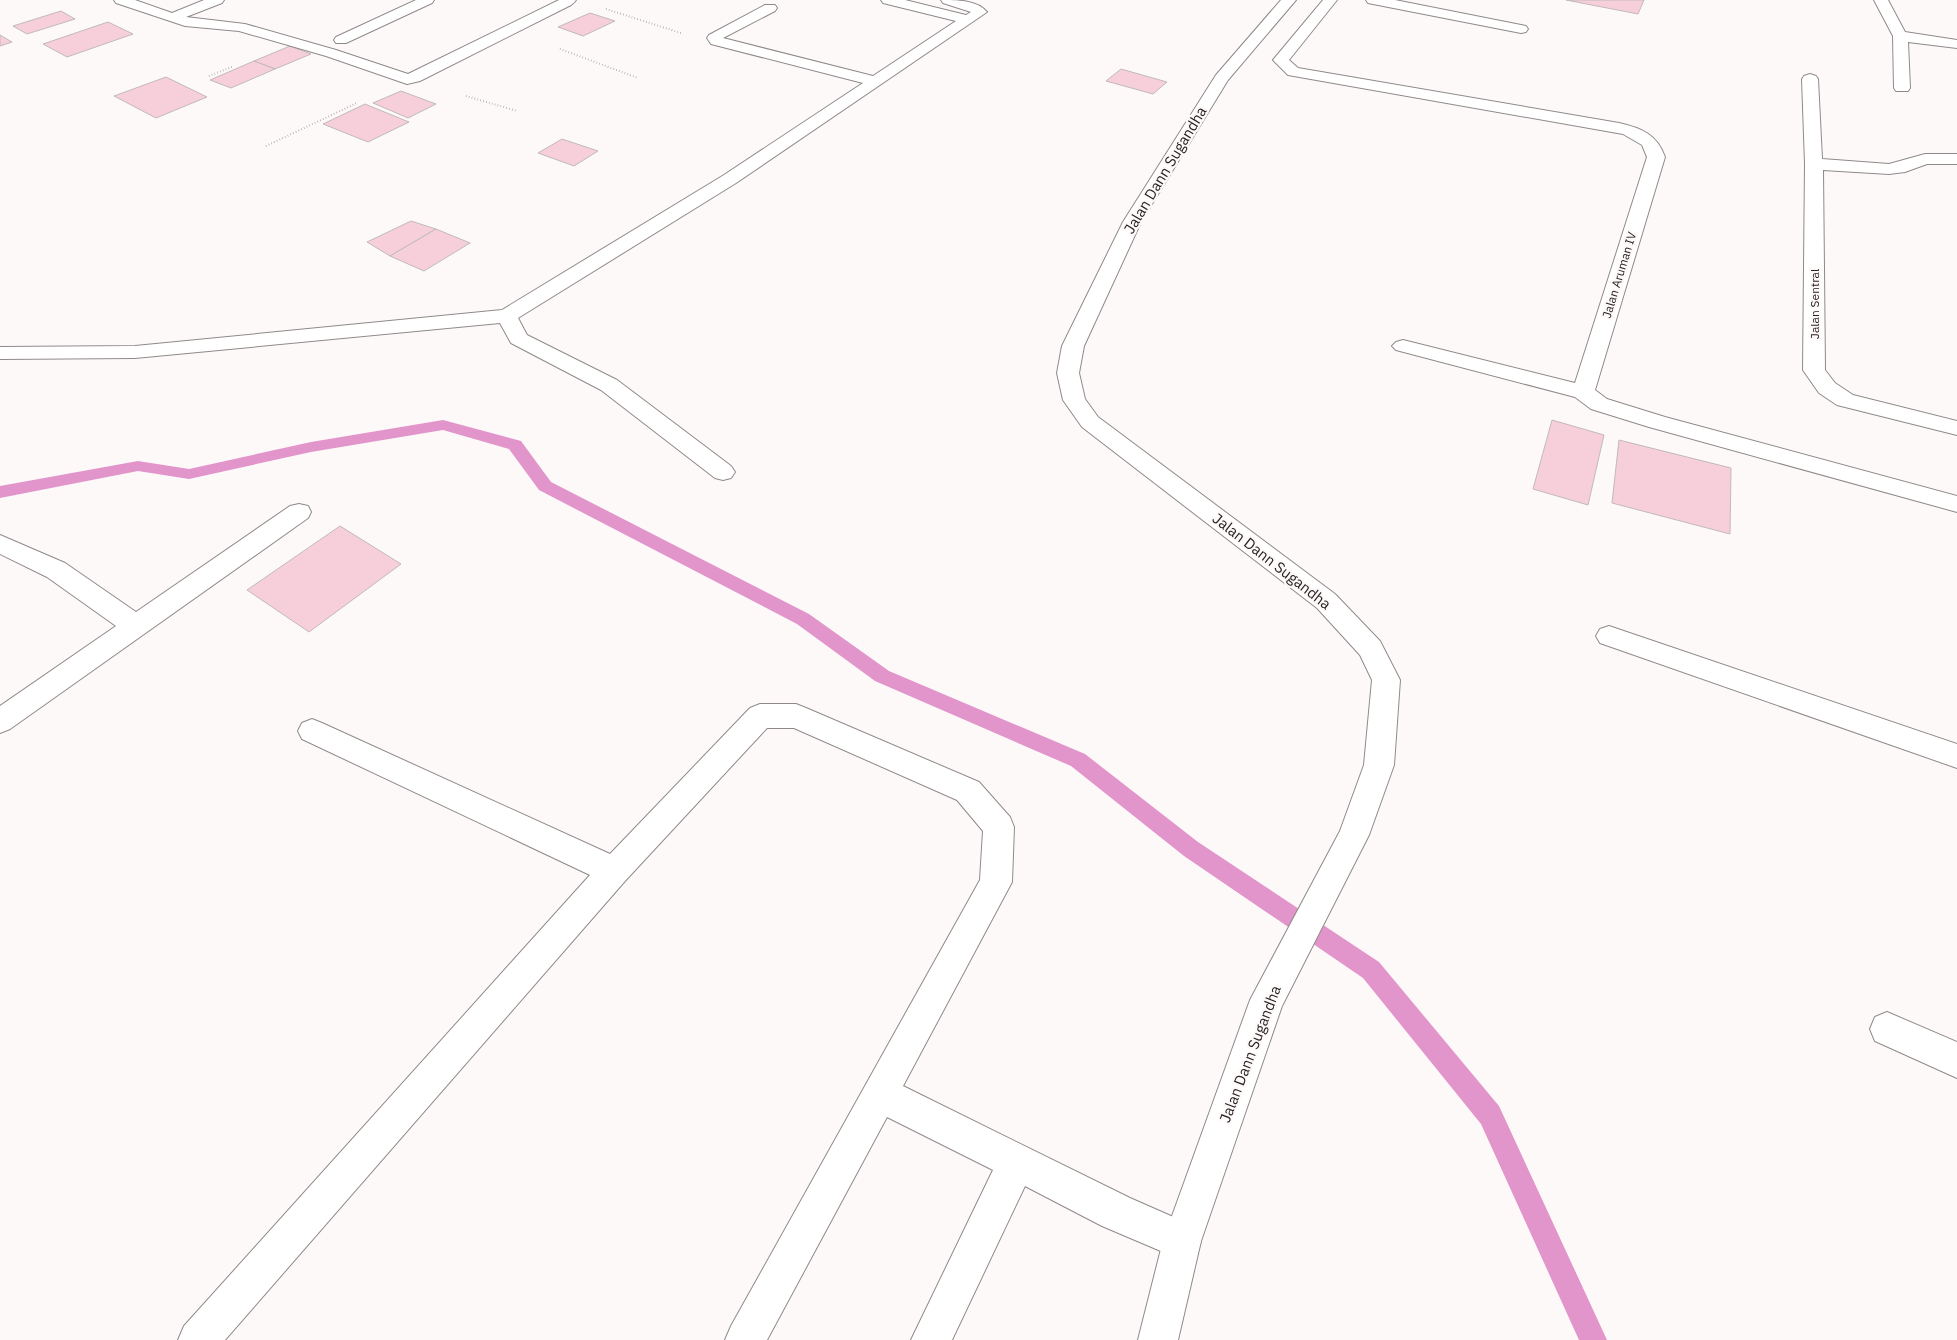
<svg xmlns="http://www.w3.org/2000/svg" width="1957" height="1340" viewBox="0 0 1957 1340" font-family="'IBM Plex Sans',sans-serif">
<style>
.lines{fill:none;stroke-linecap:round;stroke-linejoin:round}
.stream{fill:#e295cb;fill-rule:evenodd}
.building{fill:#f6cfdb;stroke:#c1b9bb}
.lane-casing{stroke:#918989;stroke-width:2}
.street-casing{stroke:#918989;stroke-width:2}
.path{stroke:#8d8989;stroke-width:2;stroke-dasharray:0.5 2.5;stroke-linecap:butt}
.lane{fill:#fff;fill-rule:evenodd}
.street{fill:#fff;fill-rule:evenodd}
.labels{text-anchor:middle;dominant-baseline:central;stroke-width:4.5;stroke-linejoin:round;paint-order:stroke}
.far-street-label{font-size:12px;fill:#272323;stroke:#fef9f9}
.street-label{font-size:15px;fill:#272323;stroke:#fef9f9}
</style>
<rect width="100%" height="100%" fill="#fef9f9"/>
<g class="lines">
<polygon class="stream" points="443,420 521,441 551,482 809,614 889,671 1085,754 1198,842 1379,962 1499,1106 1607,1340 1579,1340 1481,1124 1363,978 1184,856 1071,766 875,681 797,624 539,490 509,449 443,430 311,452 189,479 138,471 0,498 0,486 138,461 189,469 311,442"/>
</g>
<g class="building">
<polygon points="1566,0 1644,0 1638,14"/>
<polygon points="61,11 75,19 27,34 13,26"/>
<polygon points="590,13 615,21 583,36 558,27"/>
<polygon points="108,22 133,34 67,57 43,44"/>
<polygon points="0,35 12,42 0,46"/>
<polygon points="290,46 311,54 275,69 254,61"/>
<polygon points="254,61 275,69 231,88 210,80"/>
<polygon points="1121,69 1167,82 1153,94 1106,81"/>
<polygon points="166,77 207,97 156,118 114,96"/>
<polygon points="401,91 436,104 408,118 373,103"/>
<polygon points="365,104 409,122 368,142 323,124"/>
<polygon points="562,139 598,151 574,166 538,153"/>
<polygon points="411,221 436,229 390,256 367,242"/>
<polygon points="436,229 470,243 424,271 390,256"/>
<polygon points="1552,420 1604,435 1588,505 1533,489"/>
<polygon points="1619,440 1731,468 1730,534 1612,503"/>
<polygon points="340,526 401,564 309,632 247,590"/>
</g>
<g class="lines">
<g class="lane-casing">
<g id="lane">
<polygon points="114,0 135,0 172,13 204,0 224,0 222,3 186,17 245,24 336,50 408,74 559,0 572,0 573,2 571,5 420,81 407,84 326,56 239,31 185,26 116,3"/>
<polygon points="760,704 796,704 806,708 979,782 1010,817 1014,827 1012,882 903,1086 1130,1198 1196,1227 1201,1241 1196,1255 1182,1260 1102,1226 1025,1186 952,1340 911,1340 993,1170 887,1117 767,1340 725,1340 731,1326 980,880 983,831 957,800 794,728 767,728 625,881 225,1340 178,1340 184,1326 590,875 302,739 298,731 302,723 312,719 322,723 610,854 750,708"/>
</g>
</g>
<g class="street-casing">
<g id="street">
<polygon points="416,0 434,0 432,3 346,43 336,43 334,40 336,37"/>
<path d="M560 0H576C572 6 567 7 561 5L559 2Z"/>
<path d="M881 0H905L966 15 971 12 943 3 941 0C957 0 977 0 987 12L736 183 518 318 527 335 617 380 731 466 735 472 731 478 723 480 715 478 601 390 511 343 500 323 135 358 0 359V347L135 346 502 310 724 175 863 83 711 44 707 38 709 35 765 5H775L777 8 775 11 723 38 873 76 956 21 883 3Z"/>
<polygon points="1281,0 1296,0 1228,80 1141,222 1084,346 1079,373 1085,399 1098,417 1335,594 1380,641 1400,680 1394,765 1369,835 1282,1006 1201,1241 1178,1340 1138,1340 1163,1241 1250,1000 1340,831 1364,765 1372,680 1360,655 1317,608 1082,427 1063,400 1057,373 1062,346 1123,222 1216,75"/>
<path d="M1323 0H1337L1289 60 1298 68 1619 123C1641 128 1657 134 1665 157L1595 390 1607 399 1665 417 1957 496V512L1649 427 1591 409 1575 397 1396 350 1392 346 1396 342 1403 340 1575 383 1647 157 1642 145 1623 134 1288 75 1273 60Z"/>
<polygon points="1366,0 1395,0 1521,25 1526,26 1528,29 1526,32 1521,33 1373,4 1368,3"/>
<polygon points="1874,0 1888,0 1905,32 1957,40 1957,48 1908,42 1910,88 1908,91 1896,91 1894,88 1893,36"/>
<polygon points="1810,74 1816,76 1818,79 1822,159 1889,164 1925,154 1957,154 1957,164 1927,164 1905,172 1889,174 1823,170 1825,370 1835,383 1853,395 1957,421 1957,435 1837,405 1819,393 1803,370 1805,164 1802,79 1804,76"/>
<polygon points="299,504 308,506 311,512 308,518 10,729 0,733 0,706 116,626 47,577 0,554 0,535 65,563 136,612 290,506"/>
<polygon points="1609,626 1957,744 1957,768 1600,643 1596,636 1600,629"/>
<polygon points="1887,1012 1957,1042 1957,1078 1875,1041 1870,1029 1875,1017"/>
</g>
</g>
<g class="path">
<polyline points="606,9 681,33"/>
<polyline points="560,49 638,78"/>
<polyline points="209,76 234,66"/>
<polyline points="466,96 517,111"/>
<polyline points="266,146 357,103"/>
</g>
<use href="#lane" class="lane"/>
<use href="#street" class="street"/>
</g>
<g class="labels">
<g class="far-street-label">
<text transform="translate(1619 275) rotate(-73)">Jalan Aruman IV</text>
<text transform="translate(1814 304) rotate(-90)">Jalan Sentral</text>
</g>
<g class="street-label">
<text transform="translate(1165 170) rotate(-59)">Jalan Dann Sugandha</text>
<text transform="translate(1272 561) rotate(38)">Jalan Dann Sugandha</text>
<text transform="translate(1250 1054) rotate(-69)">Jalan Dann Sugandha</text>
</g>
</g>
</svg>
